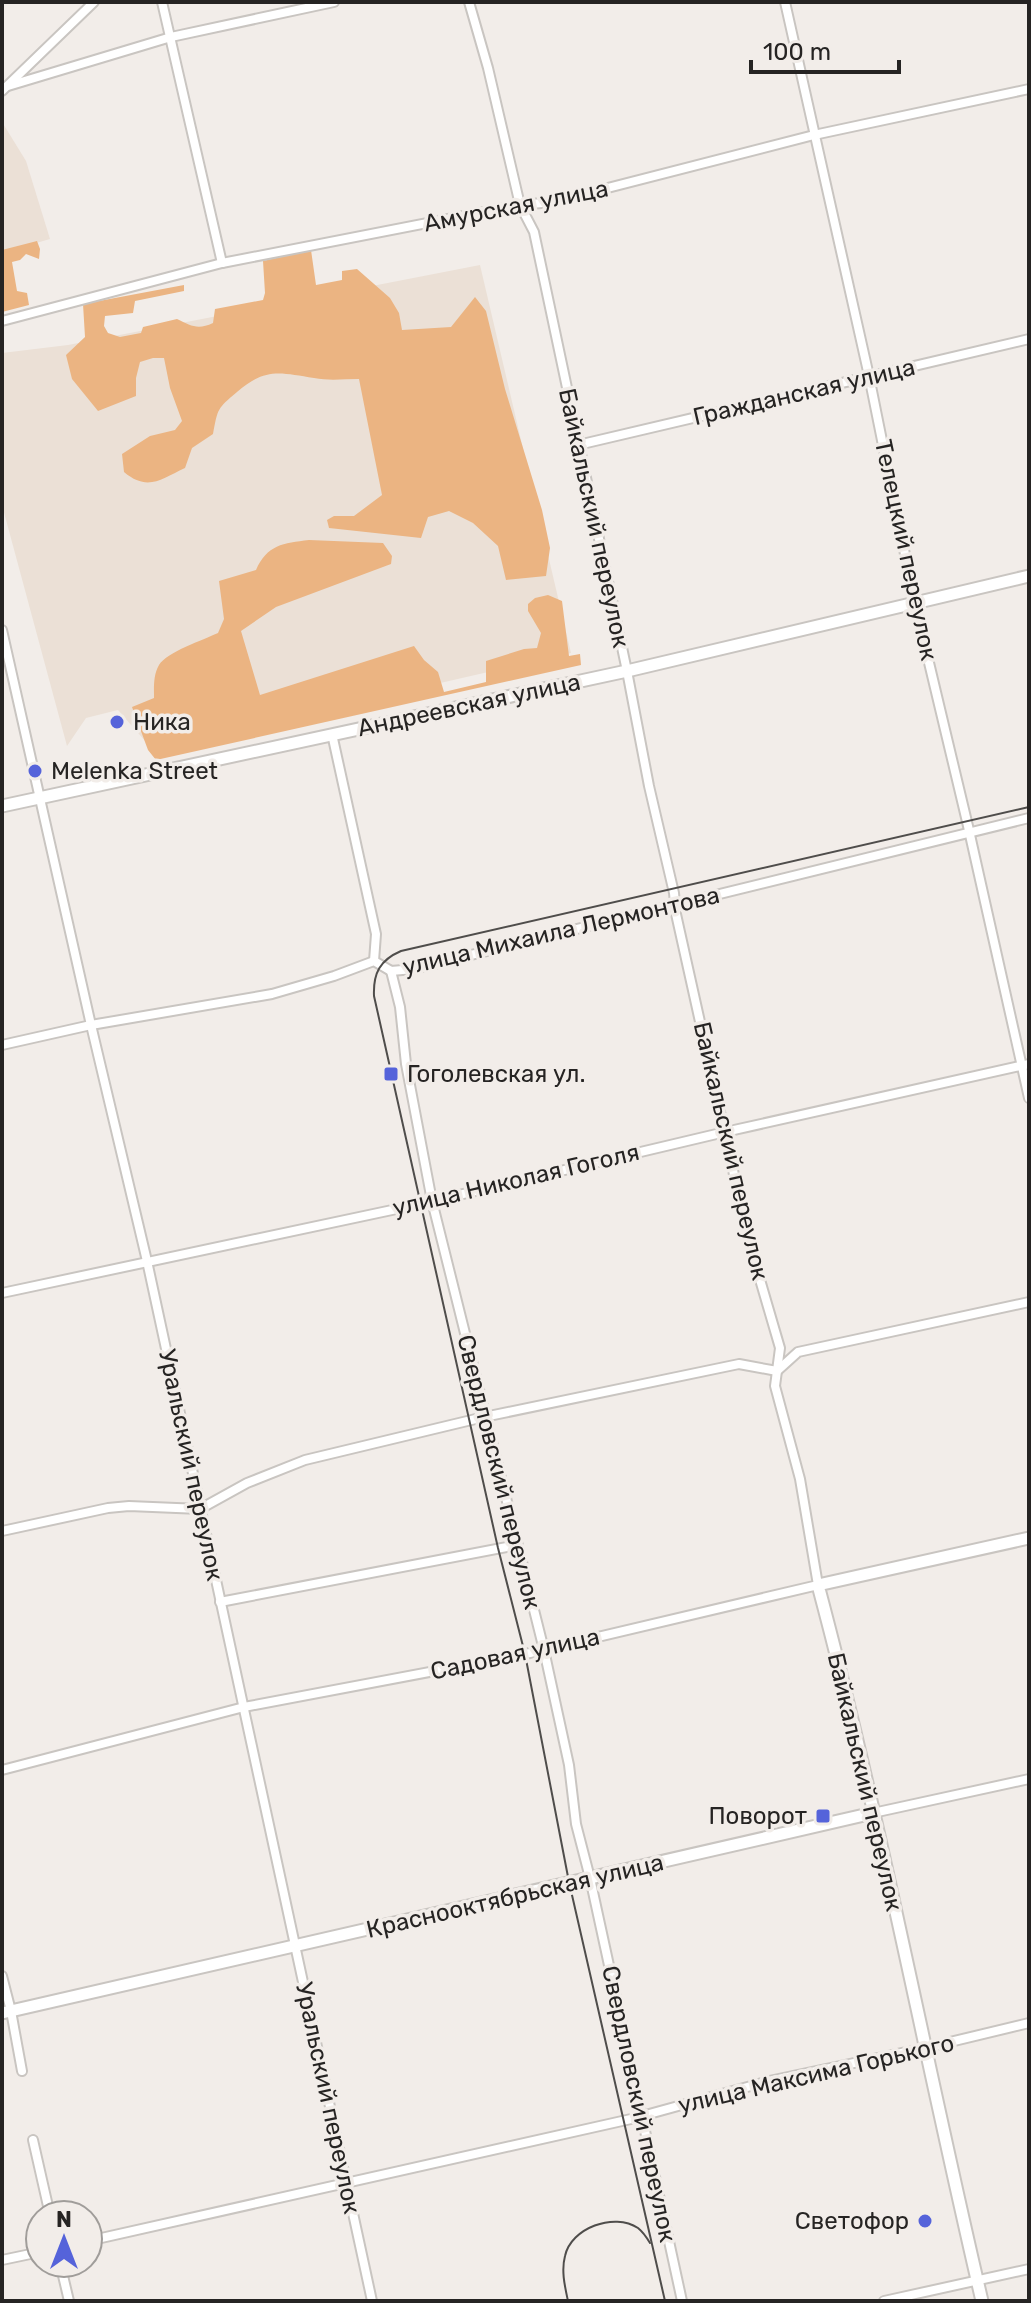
<svg xmlns="http://www.w3.org/2000/svg" width="1031" height="2303" viewBox="0 0 1031 2303" font-family="Rubik,sans-serif">
<style>
.built{fill:#ebe0d6}
.forest{fill:#ebb482}
.lines{fill:none;stroke-linecap:round;stroke-linejoin:round}
.street-casing{stroke:#c9c5c1;stroke-width:12}
.secondary-casing{stroke:#c9c5c1;stroke-width:15}
.street{stroke:#fff;stroke-width:8}
.secondary{stroke:#fff;stroke-width:11}
.tram{stroke:#4f4d4b;stroke-width:2}
.poi-dot{fill:#5563da;stroke:#f2ede9;stroke-width:3}
.labels{text-anchor:middle;dominant-baseline:central;stroke-width:7;stroke-linejoin:round;paint-order:stroke}
.street-label{font-size:24px;fill:#262423;stroke:#f2ede9}
.poi-label{font-size:24px;fill:#262423;stroke:#f2ede9;text-anchor:start}
</style>
<rect width="100%" height="100%" fill="#f2ede9"/>
<g class="built">
<polygon points="2,122 26,161 50,239 2,253"/>
<polygon points="480,265 571,653 152,749 118,710 86,718 67,746 2,505 2,353 68,345"/>
</g>
<g class="forest">
<polygon points="37,241 40,249 39,259 26,254 20,260 12,262 17,291 27,293 29,305 2,312 2,250"/>
<path d="M311 250 316 285 342 280V271L357 269 390 298 399 313 402 330 451 327 475 297 486 311 505 389 542 510 550 548 546 576 506 580 498 546 473 523 449 511 428 517 421 538 329 528 327 520 334 516H354L382 495 359 379C344 379 329 381 314 378 280 373 266 367 237 392 217 409 218 408 213 434L192 448 185 468C161 479 148 492 124 472L122 454 150 436 175 430 182 421 170 388 164 358H153L140 362 136 378V396L98 411 72 379 66 355 85 337 83 304 184 285V291L135 301 133 313 105 316 104 326 108 333 120 337 141 333 143 327 177 319C191 326 198 330 213 323L215 309 263 300 265 293 263 261Z"/>
<path d="M309 540 383 543 392 556 391 564 276 607 241 631 260 695 414 646 424 660 438 672 444 692 486 682V661L524 649 537 648 541 633 528 611V604L535 598 548 595 562 601 569 656 580 654 581 665 156 760 148 750 132 707 154 698C154 688 153 675 159 665 167 652 203 640 218 633L224 619 219 581 256 570C267 545 283 543 309 540Z"/>
</g>
<g class="lines">
<g class="street-casing">
<g id="street">
<polyline points="162,2 222,263"/>
<polyline points="785,2 869,376 915,604 968,826 1029,1098"/>
<polyline points="8,86 171,37 334,2"/>
<polyline points="2,91 94,2"/>
<polyline points="2,321 222,263 520,205 553,202 814,135 1029,89"/>
<polyline points="578,445 1029,339"/>
<polyline points="2,630 91,1025 147,1261 372,2301"/>
<polyline points="332,734 376,934 374,961"/>
<polyline points="391,971 400,1007 406,1064 432,1201 544,1650 569,1765 576,1824 590,1878 682,2301"/>
<polyline points="2,1045 91,1025 272,994 334,976 374,961 391,971 414,969 1029,818"/>
<polyline points="2,1293 425,1203 725,1132 1029,1064"/>
<polyline points="2,1531 108,1508 129,1506 200,1509 247,1483 305,1460 484,1417 739,1364 777,1371 798,1352 1029,1302"/>
<polyline points="220,1602 517,1545"/>
<polyline points="2,1770 244,1707 530,1653 818,1585 800,1479 775,1386 780,1348 749,1242 676,914 674,893 649,786 627,671 534,232 520,205 488,68 469,2"/>
<polyline points="873,1813 1029,1779"/>
<polyline points="2,1976 11,2011 22,2071"/>
<polyline points="33,2140 50,2215"/>
<polyline points="88,2241 631,2119 769,2081 925,2048 1029,2023"/>
<polyline points="2,2260 40,2252"/>
<polyline points="60,2263 69,2301"/>
<polyline points="884,2301 1029,2269"/>
</g>
</g>
<g class="secondary-casing">
<g id="secondary">
<polyline points="2,806 627,671 1029,576"/>
<polyline points="2,2013 873,1813"/>
<path d="M982 2301C926 2063 881 1821 818 1585L1029 1538"/>
</g>
</g>
<use href="#street" class="street"/>
<use href="#secondary" class="secondary"/>
<g class="tram">
<path d="M568 2301C565 2287 561 2271 565 2256 571 2228 614 2212 638 2228 643 2232 647 2238 650 2243"/>
<path d="M665 2301 569 1882 525 1654 498 1548 374 996C373 973 380 960 401 951L1029 807"/>
</g>
</g>
<g class="poi-dot">
<circle cx="117" cy="722" r="8"/>
<circle cx="35" cy="771" r="8"/>
<rect x="383" y="1066" width="16" height="16" rx="4"/>
<rect x="815" y="1808" width="16" height="16" rx="4"/>
<circle cx="925" cy="2221" r="8"/>
</g>
<g class="labels">
<g class="street-label">
<text transform="translate(516 206) rotate(-11)">Амурская улица</text>
<text transform="translate(804 392) rotate(-13)">Гражданская улица</text>
<text transform="translate(594 518) rotate(78)">Байкальский переулок</text>
<text transform="translate(906 550) rotate(78)">Телецкий переулок</text>
<text transform="translate(469 705) rotate(-12)">Андреевская улица</text>
<text transform="translate(561 931) rotate(-13)">улица Михаила Лермонтова</text>
<text transform="translate(731 1151) rotate(77)">Байкальский переулок</text>
<text transform="translate(516 1180) rotate(-13)">улица Николая Гоголя</text>
<text transform="translate(191 1465) rotate(78)">Уральский переулок</text>
<text transform="translate(499 1472) rotate(76)">Свердловский переулок</text>
<text transform="translate(515 1654) rotate(-12)">Садовая улица</text>
<text transform="translate(865 1782) rotate(77)">Байкальский переулок</text>
<text transform="translate(515 1896) rotate(-13)">Краснооктябрьская улица</text>
<text transform="translate(816 2074) rotate(-13)">улица Максима Горького</text>
<text transform="translate(328 2098) rotate(78)">Уральский переулок</text>
<text transform="translate(639 2104) rotate(78)">Свердловский переулок</text>
</g>
<g class="poi-label">
<text x="133" y="722">Ника</text>
<text x="51" y="771">Melenka Street</text>
<text x="407" y="1074">Гоголевская ул.</text>
<text x="807" y="1816" text-anchor="end">Поворот</text>
<text x="909" y="2221" text-anchor="end">Светофор</text>
</g>
</g>
<rect width="1031" height="2303" fill="none" stroke="#262423" stroke-width="8"/>
<g transform="translate(64 2239)"><circle r="38" fill="#f2ede9" stroke="#a09d9a" stroke-width="2"/>
<path d="M0-6L14 30L0 20L-14 30Z" fill="#5563da"/>
<text y="-12" font-size="22" font-weight="bold" text-anchor="middle" fill="#262423">N</text>
</g>
<path d="M751 60v12h148v-12" fill="none" stroke="#262423" stroke-width="4"/>
<text x="763" y="60" font-size="24" fill="#262423" stroke="#f2ede9" stroke-width="6" paint-order="stroke">100 m</text>
</svg>
